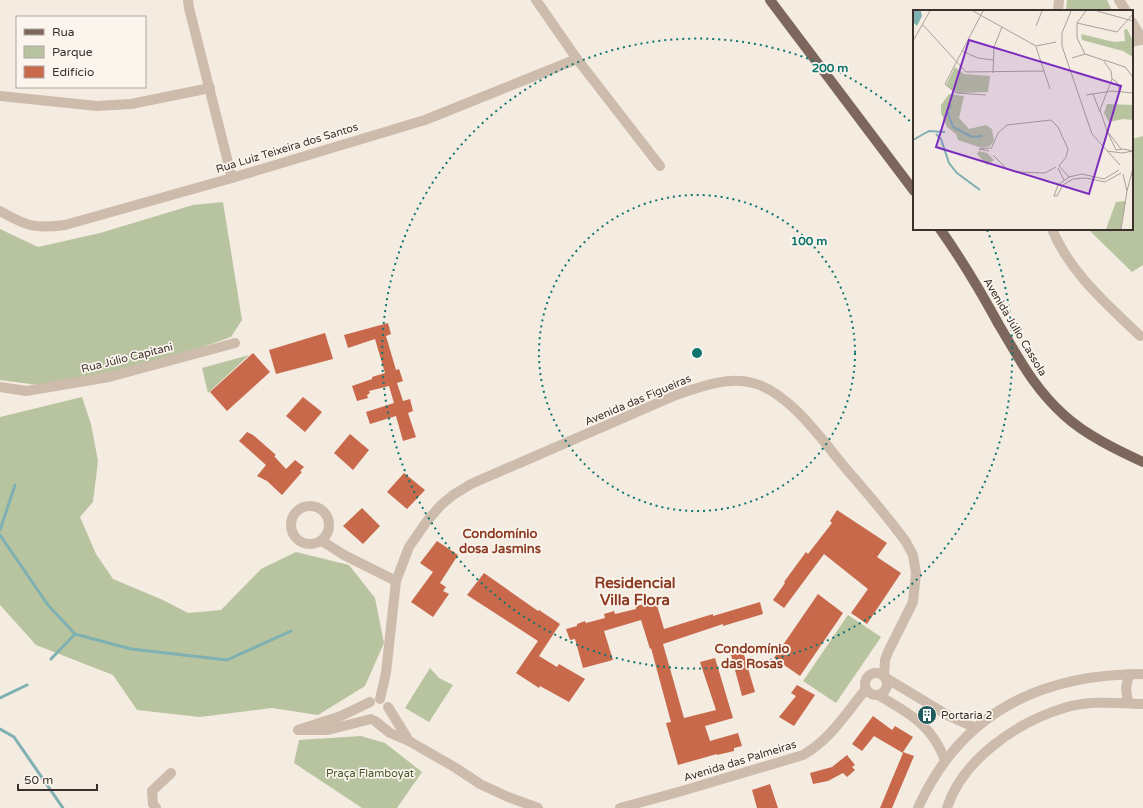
<svg xmlns="http://www.w3.org/2000/svg" width="1143" height="808" viewBox="0 0 1143 808" font-family="'Varela Round',sans-serif">
<style>
.green{fill:#b8c4a0}
.lines{fill:none;stroke-linecap:round;stroke-linejoin:round}
.stream{stroke:#7fb0b2;stroke-width:3}
.building{fill:#c8694b}
.minor{stroke:#cdbbac;stroke-width:10}
.major{stroke:#7d675c;stroke-width:10}
.ring{fill:none;stroke:#0f766e;stroke-width:2;stroke-dasharray:2 4}
.labels{text-anchor:middle;dominant-baseline:central;stroke-width:3.5;stroke-linejoin:round;paint-order:stroke}
.street-label{font-size:11px;fill:#3b302b;stroke:#fbf5ee}
.poi-label{font-size:11px;fill:#3b302b;stroke:#fbf5ee;text-anchor:start}
.park-label{font-size:11px;fill:#4a5a2e;stroke:#fbf5ee}
.quarter-label{font-size:13px;font-weight:bold;fill:#8c3b22;stroke:#fbf5ee}
.district-label{font-size:15px;font-weight:bold;fill:#8c3b22;stroke:#fbf5ee}
.inset-river{fill:none;stroke:#7fb0b2;stroke-width:2}
.inset-road{fill:none;stroke:#aaa098;stroke-width:1}
.view{fill:#7b2cbf;fill-opacity:0.15;stroke:#7b2cbf;stroke-width:2}
.inset-edge{fill:none;stroke:#3b302b;stroke-width:2}
.centre{fill:#0f766e;stroke:#fbf5ee;stroke-width:2}
.ring-label{font-size:12px;text-anchor:middle;font-weight:bold;fill:#0f766e;stroke:#fbf5ee;stroke-width:3.5;stroke-linejoin:round;paint-order:stroke}
</style>
<rect width="100%" height="100%" fill="#f4ebe1"/>
<g class="green">
<polygon points="1067,0 1107,0 1112,11 1066,11"/>
<polygon points="1143,136 1143,265 1132,272 1088,229 1132,229 1132,139"/>
<polygon points="223,202 242,320 231,337 188,352 111,374 38,385 0,380 0,229 38,247 100,233 193,205"/>
<polygon points="249,355 208,393 202,368"/>
<polygon points="82,397 91,424 98,461 93,502 80,517 96,554 113,579 163,600 188,613 221,610 261,569 296,552 349,565 375,598 384,643 365,686 318,715 272,708 200,717 137,710 113,675 36,645 0,605 0,417"/>
<polygon points="848,615 881,637 836,703 803,681"/>
<polygon points="430,668 439,678 453,685 429,722 405,708"/>
<polygon points="361,736 385,743 422,772 397,808 362,808 294,763 299,740"/>
</g>
<g class="lines">
<g class="stream">
<polyline points="0,530 15,485"/>
<polyline points="0,535 48,605 75,634 131,649 227,660 291,631"/>
<polyline points="51,659 75,634"/>
<polyline points="0,698 27,685"/>
<polyline points="0,729 14,737 63,808"/>
</g>
</g>
<g class="building">
<polygon points="388,323 391,334 386,336 396,370 399,369 403,381 397,383 403,401 410,399 413,411 408,413 416,437 403,441 396,416 370,424 366,412 394,403 389,386 369,391 370,393 367,395 368,398 357,401 352,386 372,379 372,377 385,373 375,339 348,348 344,335"/>
<polygon points="325,333 333,359 276,374 269,350"/>
<polygon points="253,353 270,372 227,411 210,392"/>
<polygon points="303,397 322,412 305,432 286,416"/>
<polygon points="247,432 253,435 276,455 274,456 286,469 295,460 304,467 300,471 302,472 282,495 267,481 257,476 266,465 239,441"/>
<polygon points="350,434 369,450 353,470 334,453"/>
<polygon points="404,473 425,490 407,509 387,492"/>
<polygon points="362,508 380,526 363,544 343,526"/>
<polygon points="837,510 887,543 877,557 901,573 867,624 851,613 868,589 824,554 784,608 773,600 785,583 784,582 806,552 808,554 832,523 830,521"/>
<polygon points="437,541 458,555 440,583 446,587 443,591 449,594 433,617 411,602 433,572 420,563"/>
<polygon points="484,573 538,611 539,610 560,624 539,656 557,667 559,664 585,679 569,702 540,686 539,688 516,673 538,641 467,595"/>
<polygon points="818,594 843,613 800,676 774,658"/>
<polygon points="656,602 664,629 713,614 713,616 760,602 763,614 723,626 723,624 663,644 684,718 716,710 700,662 715,658 733,718 705,726 710,741 738,733 742,746 734,748 734,751 717,755 717,754 678,765 666,723 671,722 651,648 650,649 641,620 604,631 613,660 583,668 575,639 570,640 566,629 577,626 577,624 585,621 586,623 605,618 604,614 614,611 615,614 636,609 636,606 644,604 645,606"/>
<polygon points="743,651 755,692 742,696 731,655"/>
<polygon points="797,685 815,695 794,726 779,717 796,696 791,693"/>
<polygon points="923,708 934,715 929,722 919,714"/>
<polygon points="873,716 892,730 895,726 913,737 903,752 914,756 892,808 880,808 903,753 874,736 862,751 852,744"/>
<polygon points="847,755 855,765 852,767 855,770 847,777 843,773 828,781 813,784 810,773 832,767"/>
<polygon points="770,784 778,808 757,808 752,790"/>
</g>
<g class="lines">
<g class="minor">
<polyline points="188,0 189,8 232,178"/>
<polyline points="536,0 577,59 660,166"/>
<polyline points="1119,0 1126,11"/>
<polyline points="1058,11 1059,0"/>
<polyline points="1132,22 1143,40"/>
<polyline points="1132,42 1143,39"/>
<polyline points="0,96 97,106 131,104 210,88"/>
<path d="M0 211C27 226 34 229 65 225L232 178 425 120 577 59"/>
<path d="M1052 229C1070 273 1107 304 1140 336"/>
<polyline points="0,387 26,391 109,377 235,343"/>
<circle cx="310" cy="525" r="19"/>
<polyline points="322,541 344,555 396,581"/>
<circle cx="876" cy="684" r="11"/>
<polyline points="886,678 949,716 976,728"/>
<path d="M878 695C910 714 931 724 945 760"/>
<path d="M380 699 386 673 396 581 409 547 427 521 441 505 453 495 471 484 676 395C700 387 727 376 753 383 790 392 824 443 848 471 868 494 888 517 906 542L913 555 916 573 913 602 888 652 885 660 884 676"/>
<polyline points="370,702 341,716 298,730 328,730 371,719"/>
<polyline points="1128,703 1126,688 1129,674"/>
<polyline points="375,721 390,733 409,741 388,707"/>
<polyline points="409,741 456,768 480,784 508,797 538,808"/>
<polyline points="156,808 153,804 152,791 171,773"/>
<path d="M620 808 682 791 803 755C830 740 847 712 866 689"/>
<path d="M918 808C961 712 1041 674 1143 674"/>
<path d="M947 808C962 760 1017 722 1064 708 1089 700 1117 703 1143 704"/>
</g>
<g class="major">
<polyline points="770,0 914,191"/>
<path d="M940 229C962 260 981 292 999 325 1020 360 1034 388 1065 416 1086 435 1117 450 1143 462"/>
</g>
</g>
<g class="ring">
<circle cx="697" cy="353" r="158"/>
<path d="M987 230A315 315 0 1 1 914 125"/>
</g>
<defs>
<g id="building-disc" transform="scale(1)"><circle r="9.5" fill="#1f5a5e" stroke="#fbf5ee"/><path d="M-4-6H4V6H1V3H-1V6H-4ZM-2.5-4.3h1.7v1.8h-1.7ZM.8-4.3h1.7v1.8H.8ZM-2.5-1h1.7V.8h-1.7ZM.8-1h1.7V.8H.8Z" fill="#fff"/></g>
</defs>
<g fill-rule="evenodd">
<use href="#building-disc" x="927" y="715"/>
</g>
<g class="labels">
<g class="street-label">
<text transform="translate(287 148) rotate(-17)">Rua Luiz Teixeira dos Santos</text>
<text transform="translate(1015 327) rotate(59)">Avenida Júlio Cassola</text>
<text transform="translate(127 358) rotate(-14)">Rua Júlio Capitani</text>
<text transform="translate(638 400) rotate(-23)">Avenida das Figueiras</text>
<text transform="translate(740 761) rotate(-17)">Avenida das Palmeiras</text>
</g>
<g class="poi-label">
<text x="941" y="715">Portaria 2</text>
</g>
<g class="park-label">
<text x="370" y="773">Praça Flamboyat</text>
</g>
<g class="quarter-label">
<text x="500" y="534">Condomínio<tspan x="500" dy="15">dosa Jasmins</tspan></text>
<text x="752" y="649">Condomínio<tspan x="752" dy="15">das Rosas</tspan></text>
</g>
<g class="district-label">
<text x="635" y="583">Residencial<tspan x="635" dy="17">Villa Flora</tspan></text>
</g>
</g>
<g transform="translate(913 10)">
<rect width="220" height="220" fill="#f4ebe1"/>
<path d="M214 19 220 31V47L210 41 169 30 168 24 201 32 212 31 211 20ZM42 57 51 64 77 66 75 82 45 83 38 79 33 75ZM36 84 51 86 46 108 56 119 73 115 79 119 81 131 77 136 69 138 45 130 43 124 34 117 28 103V95ZM194 94 220 95V110L210 109 196 112 191 103ZM66 141 74 143 81 150 74 155 64 144ZM213 191 208 219H193L203 192Z" fill="#b8c4a0"/>
<path d="M0 1H8L9 6 4 16 0 12Z" fill="#7fb0b2"/>
<path class="inset-river" d="M38 95 34 101 40 117 59 127 69 126M23 124 28 129 36 153 44 163 67 180M0 130 16 121 32 122"/>
<path class="inset-road" d="M60 1 123 36 143 32M70 1 32 74 43 83 73 85M158 1 149 23V36L179 124 207 155M173 1 164 13V28L172 44 190 50 198 61 199 69 187 100 194 121M184 1 220 11M164 13 204 22 220 4M10 15 53 62 131 61M123 16 129 1M0 31 17 1M123 37 137 79M49 41 65 48 80 50M159 48 172 44M191 50 212 57 220 67M80 63 81 37 89 17M199 69 204 72 207 82M180 84 187 102M173 85 199 81 220 83M78 139 85 123 94 115 138 110 145 117 155 139 153 147 146 156M203 140 194 121 208 139M203 140 211 139 219 141M76 141 66 139 77 138M194 141 209 143 220 141M80 145 94 159 103 162 132 163 143 157M146 156 156 167M145 158 151 170M206 160 191 169 169 164 156 167 145 175 141 186H144L150 175 160 169 173 168 192 172 208 163M214 181 220 158M208 219 214 181 210 164"/>
<path class="view" d="M56 30 208 76 176 184 23 137Z"/>
<rect width="220" height="220" class="inset-edge"/>
</g>
<circle cx="697" cy="353" r="6" class="centre"/>
<g class="ring-label">
<text x="830" y="72">200 m</text>
<text x="809" y="245">100 m</text>
</g>
<rect x="16" y="16" width="130" height="72" fill="#fbf5ee" stroke="#aea6a0"/>
<rect x="24" y="29" width="20" height="6" fill="#7d675c" stroke="#aea6a0"/>
<text x="52" y="36" font-size="12" fill="#3b302b">Rua</text>
<rect x="24" y="46" width="20" height="12" fill="#b8c4a0" stroke="#aea6a0"/>
<text x="52" y="56" font-size="12" fill="#3b302b">Parque</text>
<rect x="24" y="66" width="20" height="12" fill="#c8694b" stroke="#aea6a0"/>
<text x="52" y="76" font-size="12" fill="#3b302b">Edifício</text>
<path d="M18 784v6h79v-6" fill="none" stroke="#3b302b" stroke-width="2"/>
<text x="24" y="784" font-size="12" fill="#3b302b" stroke="#fbf5ee" stroke-width="3" paint-order="stroke">50 m</text>
</svg>
